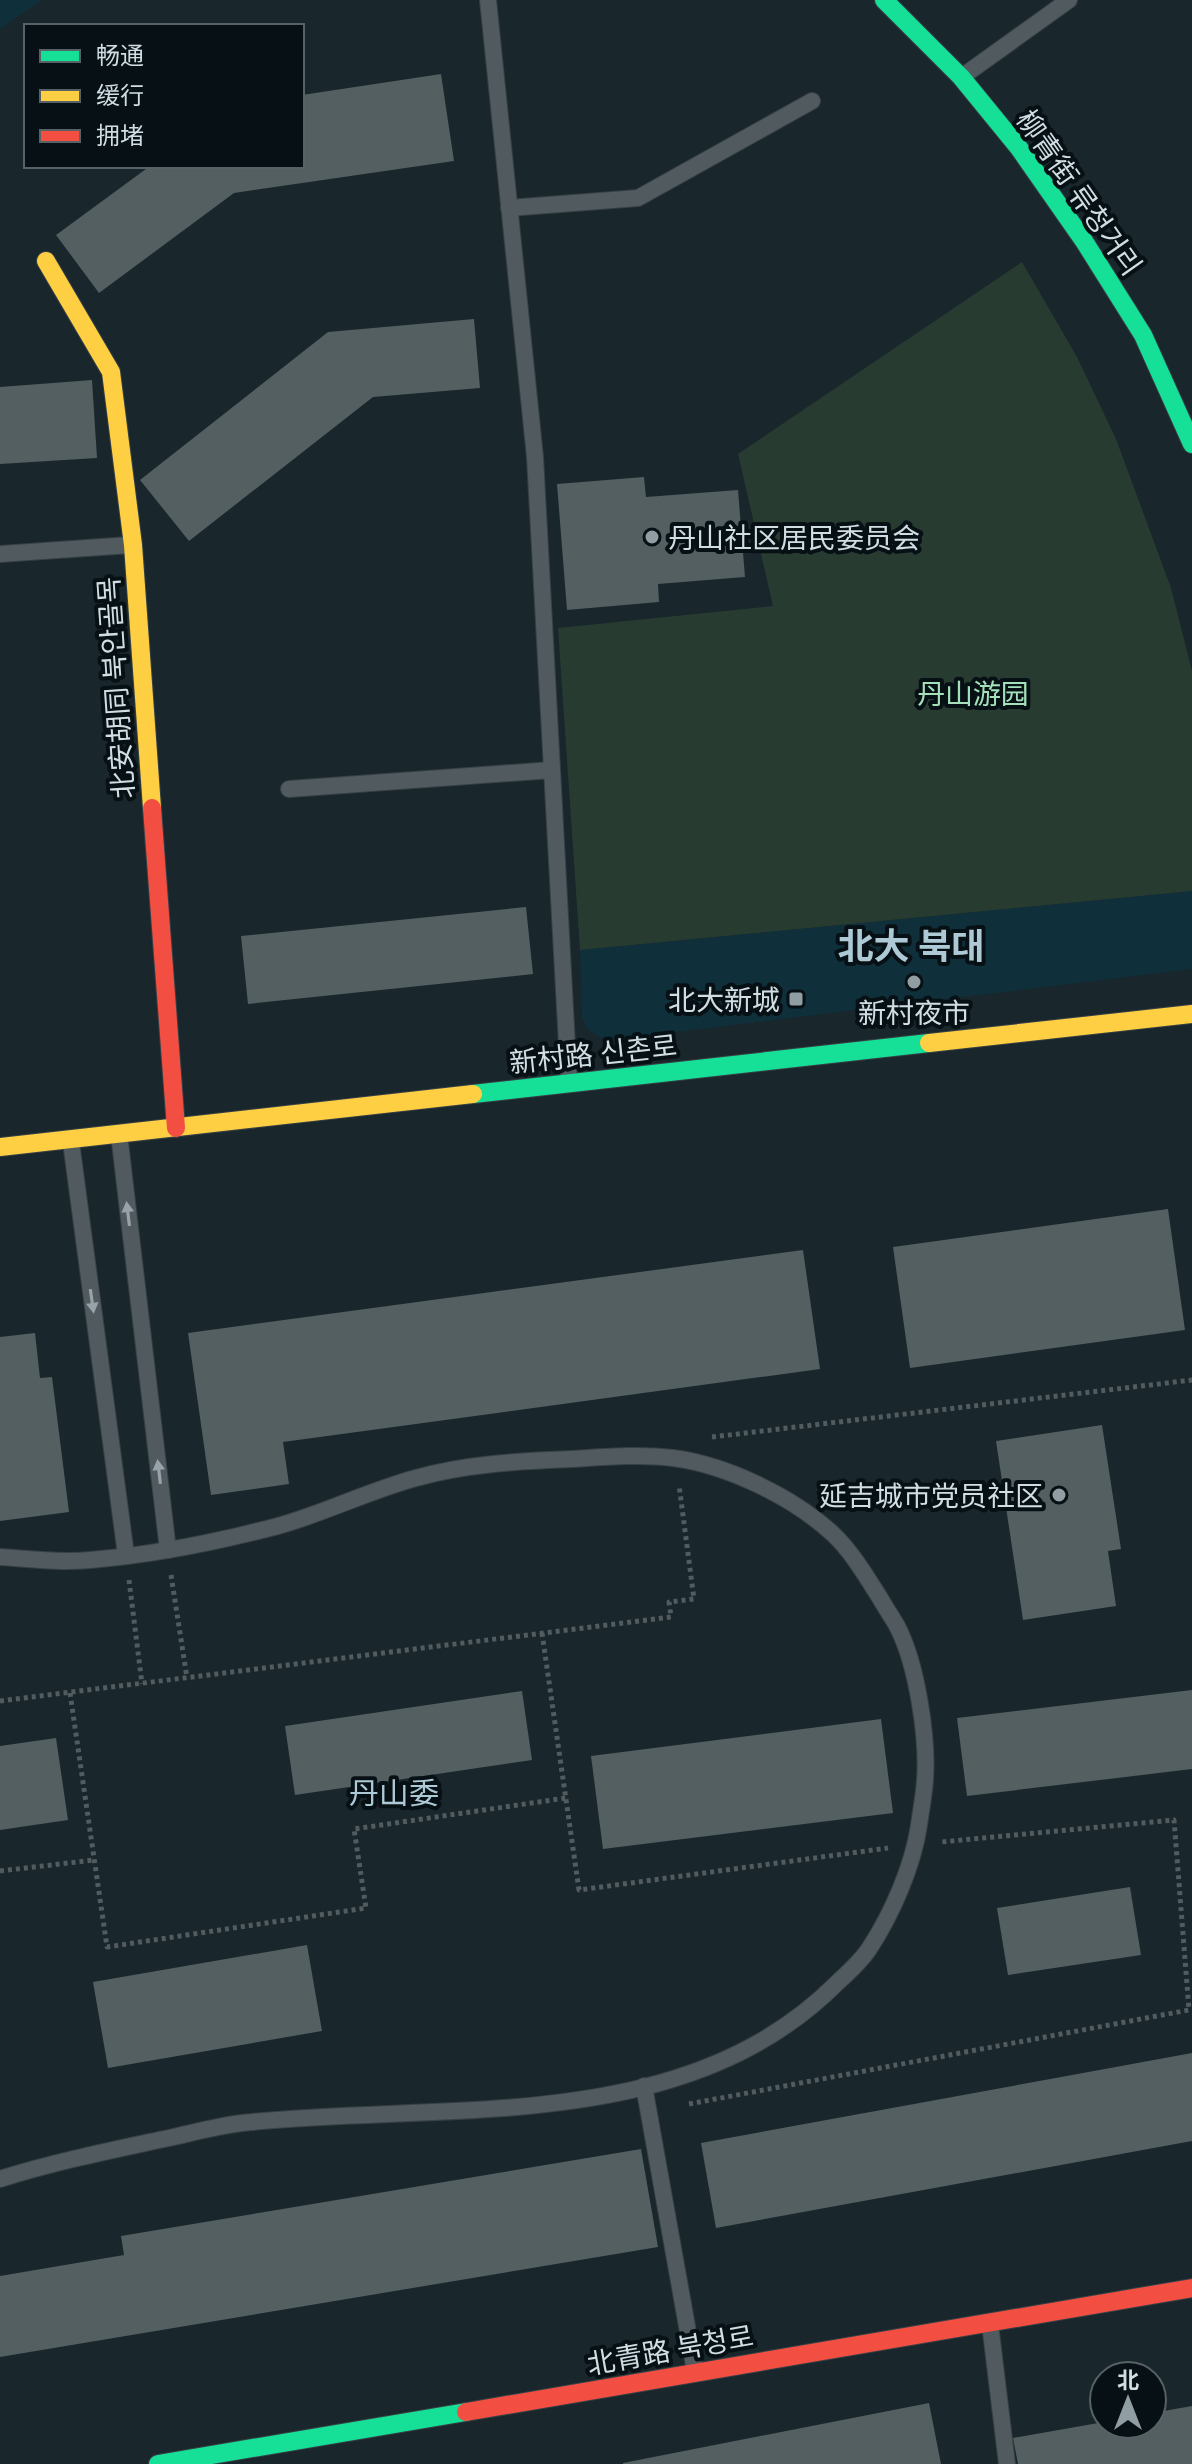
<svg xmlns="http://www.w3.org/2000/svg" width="1192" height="2464" viewBox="0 0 1192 2464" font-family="Lato,'Noto Sans SC','Noto Sans KR',sans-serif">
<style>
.built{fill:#0f2f3a}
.green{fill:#283b31}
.building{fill:#535f61}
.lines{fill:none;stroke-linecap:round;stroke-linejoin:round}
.lane-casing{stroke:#364045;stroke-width:18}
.fast-casing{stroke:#364045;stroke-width:20}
.slow-casing{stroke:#364045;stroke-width:20}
.jam-casing{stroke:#364045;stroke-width:20}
.path{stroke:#525b5e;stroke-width:5;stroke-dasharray:4 4;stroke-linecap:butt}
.lane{stroke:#515a5e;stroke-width:16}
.fast{stroke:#16e098;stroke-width:18}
.slow{stroke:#ffcf43;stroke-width:18}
.jam{stroke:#f24e42;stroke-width:18}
.oneway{fill:#97a3a8}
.poi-dot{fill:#909ea3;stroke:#071014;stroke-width:3}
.labels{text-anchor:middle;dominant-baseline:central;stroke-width:8;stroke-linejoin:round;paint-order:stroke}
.street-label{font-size:28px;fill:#d0dee4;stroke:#071014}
.poi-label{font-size:28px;fill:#d0dee4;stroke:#071014;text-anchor:end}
.park-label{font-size:28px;fill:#a4e1bb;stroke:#071014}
.neighbourhood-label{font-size:30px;fill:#adc9d5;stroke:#071014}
.district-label{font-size:36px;font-weight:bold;fill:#adc9d5;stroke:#071014}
</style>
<rect width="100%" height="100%" fill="#19262b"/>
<g class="built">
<polygon points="0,0 42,0 0,29"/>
<polygon points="1192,891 1192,969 618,1039 599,1037 587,1029 582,1018 580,950"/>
</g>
<polygon class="green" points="1022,262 1077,357 1116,439 1171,588 1192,671 1192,891 580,950 558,628 773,606 738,454"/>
<g class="building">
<polygon points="441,74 454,161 234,193 99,293 56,235 150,166 302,166 302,95"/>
<polygon points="474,319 480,388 373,397 189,541 140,480 328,332"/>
<polygon points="92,380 97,458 0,464 0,387"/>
<polygon points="644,477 646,497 738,490 745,577 658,584 659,602 567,610 557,484"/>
<polygon points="526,907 533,974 248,1004 241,936"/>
<polygon points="1168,1209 1185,1330 910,1368 893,1247"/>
<polygon points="803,1250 820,1369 283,1442 289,1484 211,1495 188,1333"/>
<polygon points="35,1333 40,1378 52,1377 69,1512 0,1521 0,1337"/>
<polygon points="1102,1425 1121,1549 1108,1551 1116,1606 1023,1620 996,1441"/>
<polygon points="1192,1690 1192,1769 967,1796 957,1718"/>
<polygon points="522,1691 532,1760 295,1795 285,1726"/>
<polygon points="881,1719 893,1813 603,1849 591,1756"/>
<polygon points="56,1738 68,1820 0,1830 0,1746"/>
<polygon points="1130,1887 1141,1955 1008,1975 997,1908"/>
<polygon points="307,1945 322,2031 108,2068 93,1982"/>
<polygon points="1192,2053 1192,2141 716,2228 701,2143"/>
<polygon points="641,2149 658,2247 0,2357 0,2276 124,2255 121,2236"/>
<polygon points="929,2403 941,2464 623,2464 623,2463"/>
<polygon points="1192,2406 1192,2464 1018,2464 1013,2438 1104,2422 1104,2424 1152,2424 1152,2413"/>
</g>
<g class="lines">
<g class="lane-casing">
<g id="lane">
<polyline points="488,0 535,457 569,1082"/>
<polyline points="963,76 1069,0"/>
<polyline points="509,208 638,198 812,101"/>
<polyline points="0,554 130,545"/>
<polyline points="289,789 552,770"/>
<polyline points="119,1134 168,1550"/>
<polyline points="71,1142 126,1555"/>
<path d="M0 1557C30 1559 60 1563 90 1560 153 1555 217 1542 278 1526 325 1513 368 1491 416 1478 466 1464 520 1461 572 1459 605 1457 639 1454 673 1458 727 1465 793 1497 833 1534 852 1552 866 1576 880 1598 885 1607 892 1617 897 1626 917 1664 928 1738 925 1780 924 1795 921 1810 919 1825 913 1866 892 1914 869 1949 861 1961 849 1972 838 1982 685 2136 449 2102 252 2122 222 2124 193 2133 164 2139 108 2151 54 2162 0 2179"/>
<polyline points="644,2086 695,2371"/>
<polyline points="990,2324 1007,2464"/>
</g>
</g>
<g class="fast-casing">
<g id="fast">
<polyline points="884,0 961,77 1019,148 1084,241 1143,335 1192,444"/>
<polyline points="473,1094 929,1043"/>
<polyline points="158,2464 466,2412"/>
</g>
</g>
<g class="slow-casing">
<g id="slow">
<polyline points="46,261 111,372 133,545 152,808"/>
<polyline points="929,1043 1192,1014"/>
<polyline points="0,1147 473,1094"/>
</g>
</g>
<g class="jam-casing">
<g id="jam">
<polyline points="152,808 176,1128"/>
<polyline points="466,2412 1192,2288"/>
</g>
</g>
<g class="path">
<polyline points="712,1437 1192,1380"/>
<polyline points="171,1575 187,1678"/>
<polyline points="129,1580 142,1684"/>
<polyline points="542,1633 579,1890 888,1848"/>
<polyline points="70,1693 107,1947 366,1908 354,1829 566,1798"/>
<polyline points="0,1701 671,1617 669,1602 694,1599 679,1485"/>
<polyline points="0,1871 94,1860"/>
<polyline points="689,2104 1189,2010 1174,1820 941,1842"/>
</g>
<use href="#lane" class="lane"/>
<use href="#fast" class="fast"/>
<use href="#slow" class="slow"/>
<use href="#jam" class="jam"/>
</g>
<defs><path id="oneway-solid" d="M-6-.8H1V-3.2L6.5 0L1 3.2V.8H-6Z" transform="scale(2)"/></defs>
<g class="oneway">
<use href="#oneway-solid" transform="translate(128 1214) rotate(-97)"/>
<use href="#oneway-solid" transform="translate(92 1301) rotate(82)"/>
<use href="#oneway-solid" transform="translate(159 1472) rotate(-97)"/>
</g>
<g class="poi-dot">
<circle cx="652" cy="537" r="8"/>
<circle cx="914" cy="982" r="8"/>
<rect x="788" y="991" width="16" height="16" rx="4"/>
<circle cx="1059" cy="1495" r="8"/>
</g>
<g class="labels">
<g class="street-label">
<text transform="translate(1080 192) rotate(55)">柳青街 류청거리</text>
<text transform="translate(115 688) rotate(-94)">北安胡同 북안골목</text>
<text transform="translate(593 1053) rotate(-6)">新村路 신촌로</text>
<text transform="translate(670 2349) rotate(-10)">北青路 북청로</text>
</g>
<g class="poi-label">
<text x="668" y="537" text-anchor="start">丹山社区居民委员会</text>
<text x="780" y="999">北大新城</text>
<text x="914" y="1012" text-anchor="middle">新村夜市</text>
<text x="1043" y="1495">延吉城市党员社区</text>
</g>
<g class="park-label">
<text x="973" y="693">丹山游园</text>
</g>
<g class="neighbourhood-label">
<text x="394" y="1792">丹山委</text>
</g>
<g class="district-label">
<text x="911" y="945">北大 북대</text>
</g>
</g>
<rect x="24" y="24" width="280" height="144" fill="#071014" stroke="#576267" stroke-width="2"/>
<rect x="40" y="50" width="40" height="12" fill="#16e098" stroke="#576267" stroke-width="2"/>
<text x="96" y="64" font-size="24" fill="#d0dee4">畅通</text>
<rect x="40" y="90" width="40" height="12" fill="#ffcf43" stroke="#576267" stroke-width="2"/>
<text x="96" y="104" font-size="24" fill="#d0dee4">缓行</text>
<rect x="40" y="130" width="40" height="12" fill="#f24e42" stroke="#576267" stroke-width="2"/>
<text x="96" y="144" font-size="24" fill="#d0dee4">拥堵</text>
<g transform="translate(1128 2400)"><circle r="38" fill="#071014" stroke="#576267" stroke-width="2"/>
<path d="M0-6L14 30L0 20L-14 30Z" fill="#909ea3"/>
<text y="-12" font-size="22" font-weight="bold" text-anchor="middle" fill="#d0dee4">北</text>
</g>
</svg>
